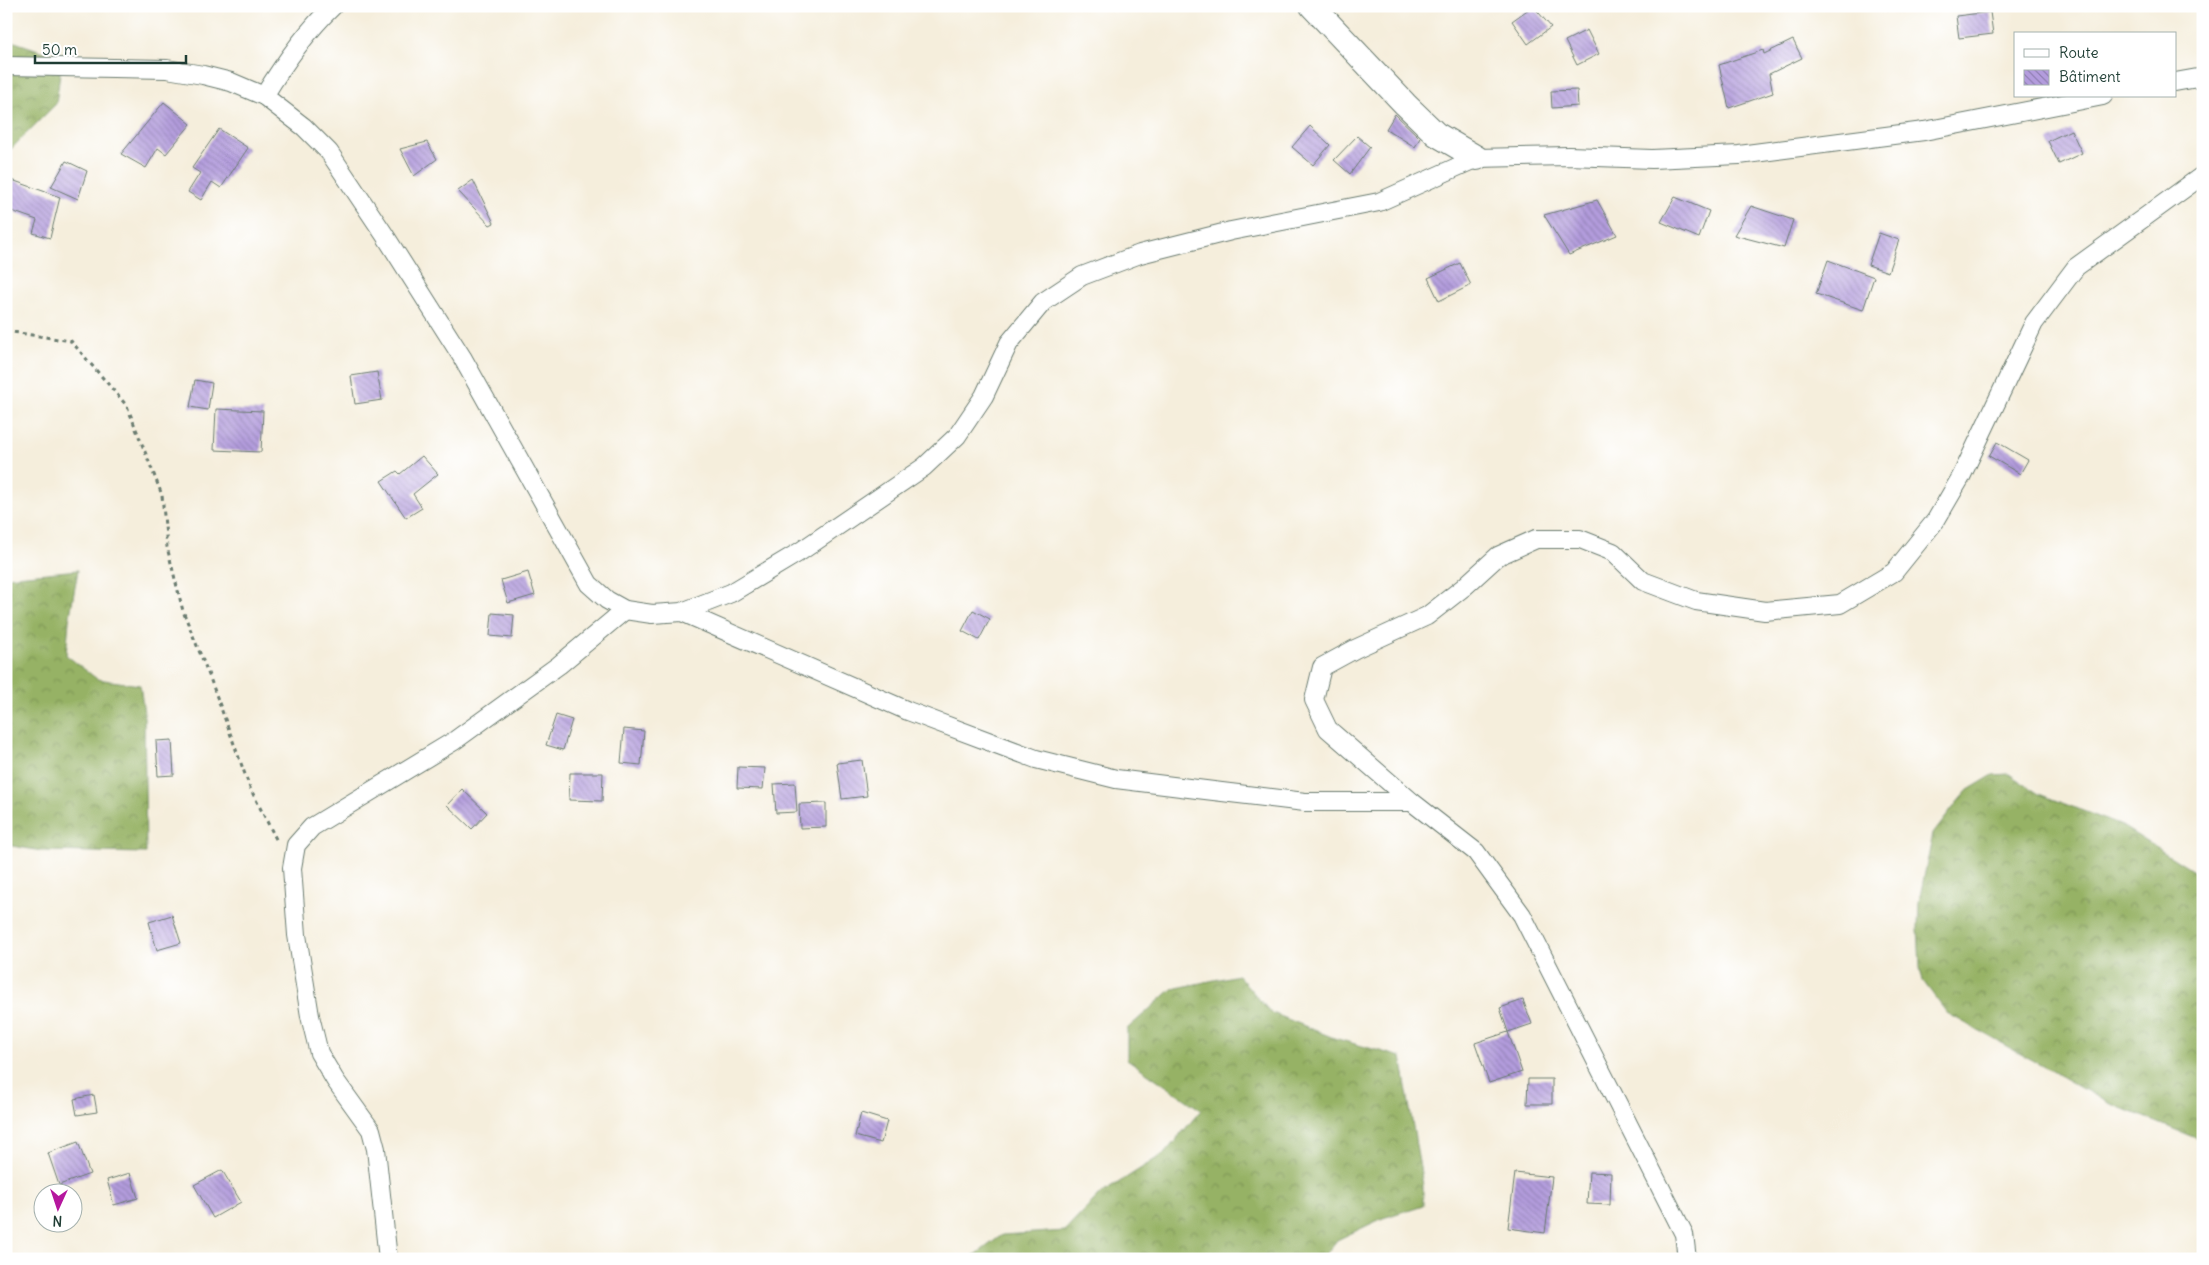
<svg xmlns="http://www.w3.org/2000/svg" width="2209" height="1265" viewBox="0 0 2209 1265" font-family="Delius,sans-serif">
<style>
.forest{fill:url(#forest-crowns);stroke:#5a784c}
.building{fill:url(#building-back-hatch)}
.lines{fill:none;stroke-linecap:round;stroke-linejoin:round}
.street-casing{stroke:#6a7b6f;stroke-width:20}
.secondary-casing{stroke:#6a7b6f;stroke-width:26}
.path{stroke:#6a7b6f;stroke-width:3;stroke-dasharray:4 4;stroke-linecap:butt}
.street{stroke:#fff;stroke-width:18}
.secondary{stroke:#fff;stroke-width:24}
</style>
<defs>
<pattern id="forest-crowns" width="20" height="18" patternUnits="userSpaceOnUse" patternTransform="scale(1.25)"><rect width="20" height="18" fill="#96b265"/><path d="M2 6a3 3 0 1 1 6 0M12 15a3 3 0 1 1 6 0" fill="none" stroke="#7a9254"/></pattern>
<pattern id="building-back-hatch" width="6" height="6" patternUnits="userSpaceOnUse" patternTransform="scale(1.25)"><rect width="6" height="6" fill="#b39cdd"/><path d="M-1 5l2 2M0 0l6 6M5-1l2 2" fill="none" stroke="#9180b4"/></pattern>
</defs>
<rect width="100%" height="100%" fill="#fff"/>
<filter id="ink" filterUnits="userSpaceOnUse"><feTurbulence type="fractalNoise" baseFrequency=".02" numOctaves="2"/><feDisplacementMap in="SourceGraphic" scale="10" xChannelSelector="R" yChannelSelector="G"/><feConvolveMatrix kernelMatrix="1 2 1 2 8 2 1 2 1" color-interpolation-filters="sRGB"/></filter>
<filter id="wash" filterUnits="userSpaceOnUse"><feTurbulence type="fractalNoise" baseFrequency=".0096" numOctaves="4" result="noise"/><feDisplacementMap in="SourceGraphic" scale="20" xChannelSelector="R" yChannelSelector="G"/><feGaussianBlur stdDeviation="1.12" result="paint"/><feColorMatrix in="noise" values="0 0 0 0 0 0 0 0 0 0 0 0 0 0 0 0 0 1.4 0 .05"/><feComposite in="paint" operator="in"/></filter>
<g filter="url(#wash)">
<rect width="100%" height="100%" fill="#f5eedc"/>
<g class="forest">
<polygon points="6,39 62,58 56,104 9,151 6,150"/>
<polygon points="78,570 69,621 66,655 97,679 140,685 144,713 146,853 42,851 6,845 6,577"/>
<polygon points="2009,774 2039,794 2122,826 2203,877 2203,1141 2107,1102 1947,1013 1923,981 1920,968 1918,928 1919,901 1933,834 1959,800 1968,790 1993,775"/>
<polygon points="1238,975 1270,1012 1334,1038 1401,1057 1423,1185 1423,1205 1383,1218 1337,1240 1322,1259 970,1259 1002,1235 1065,1231 1099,1195 1165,1153 1201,1110 1127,1059 1127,1029 1172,989"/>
</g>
<g id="blocks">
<g class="building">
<polygon points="1533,6 1551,27 1528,44 1512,21"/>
<polygon points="1990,12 1993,34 1959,38 1956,16"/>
<polygon points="1587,30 1599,54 1577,65 1565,41"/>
<polygon points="1793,40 1802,58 1769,74 1773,93 1729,108 1719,65 1763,50 1764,54"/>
<polygon points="1577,90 1578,106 1552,108 1551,91"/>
<polygon points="164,102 191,124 166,154 158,148 146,168 121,154"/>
<polygon points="1395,114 1420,138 1415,147 1386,129"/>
<polygon points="1310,126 1330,145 1313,165 1292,147"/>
<polygon points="219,129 248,148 221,188 212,182 201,200 188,192 200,173 192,168"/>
<polygon points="2071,130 2082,153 2059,164 2048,141"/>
<polygon points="1357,136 1370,147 1350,174 1334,160"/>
<polygon points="427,142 437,159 414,176 400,149"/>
<polygon points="66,161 87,171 78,199 51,187"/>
<polygon points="9,179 60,197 50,238 33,233 37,220 6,209 6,188"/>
<polygon points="473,180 494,223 490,225 458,191"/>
<polygon points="1675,197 1709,211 1699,238 1661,222"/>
<polygon points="1597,200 1617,235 1569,255 1544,215"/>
<polygon points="1751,206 1793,220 1784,248 1734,235"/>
<polygon points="1879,233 1899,240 1888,272 1868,265"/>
<polygon points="1828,260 1874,277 1863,310 1816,294"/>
<polygon points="1460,263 1471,285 1439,301 1428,278"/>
<polygon points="377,372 382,400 355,404 351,376"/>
<polygon points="195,380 212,383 208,410 190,407"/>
<polygon points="216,409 263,411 261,452 214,450"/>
<polygon points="1997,442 2028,460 2020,474 1989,456"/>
<polygon points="422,456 438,474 413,494 422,508 406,518 381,481 397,471 400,474"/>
<polygon points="528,572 535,595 508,603 501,580"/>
<polygon points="973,610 990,619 979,640 962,631"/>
<polygon points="492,613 514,615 512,638 490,636"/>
<polygon points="556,715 572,720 563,750 546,745"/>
<polygon points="624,729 644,731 641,765 621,763"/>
<polygon points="172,740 174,775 158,776 156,741"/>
<polygon points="862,760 867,796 842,799 837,763"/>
<polygon points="738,767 765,768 763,789 737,788"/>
<polygon points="570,773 603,773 602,801 569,800"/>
<polygon points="795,783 797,812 776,813 774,784"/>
<polygon points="462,789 487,813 472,829 447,805"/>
<polygon points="826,803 826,827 800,828 799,804"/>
<polygon points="172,915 181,943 157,950 149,922"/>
<polygon points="1523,1000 1532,1024 1508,1032 1500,1008"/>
<polygon points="1508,1032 1522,1072 1489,1083 1475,1043"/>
<polygon points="1528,1079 1552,1079 1552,1104 1527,1104"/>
<polygon points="94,1095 97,1112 77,1115 74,1099"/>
<polygon points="861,1113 887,1121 881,1143 855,1136"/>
<polygon points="78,1142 90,1174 59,1185 48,1153"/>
<polygon points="222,1170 241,1202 213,1218 194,1185"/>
<polygon points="1589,1172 1611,1173 1610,1205 1587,1204"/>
<polygon points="130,1173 138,1198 114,1205 107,1180"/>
<polygon points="1515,1173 1552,1177 1545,1233 1508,1228"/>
</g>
</g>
</g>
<g filter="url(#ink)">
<use href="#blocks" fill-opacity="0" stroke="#6a7b6f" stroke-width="1"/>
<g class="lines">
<g class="street-casing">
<g id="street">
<polyline points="6,66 167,69 203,75 231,82 264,96 304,127 329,152 384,234 462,357 589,584 607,600 625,610 652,614 682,612 731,593 801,551 924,467 957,436 984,396 1009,343 1043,302 1082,276 1140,254 1231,231 1379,202 1477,158 1569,156 1652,159 1739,155 1924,131 2103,96"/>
<polyline points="2175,82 2203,77"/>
<path d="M264 96C284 63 305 33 333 6"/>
<polyline points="682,612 908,711 1036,759 1116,779 1197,789 1305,802 1412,802"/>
<polyline points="388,1259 376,1149 371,1130 335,1080 319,1053 310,1016 297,935 292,868 296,845 312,827 454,741 559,665 625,610"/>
<polyline points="1687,1259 1684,1234 1522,915 1476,852 1412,802 1328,729 1314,700 1322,667 1355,649 1427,616 1464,587 1498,556 1536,539 1580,539 1613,552 1643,581 1696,601 1765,611 1840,604 1894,572 1936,520 1961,477 2034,323 2076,267 2203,175"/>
</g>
</g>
<g class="secondary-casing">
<polyline id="secondary" points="1312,6 1405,104 1436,134 1477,158"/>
</g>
<polyline class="path" points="6,331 71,341 127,406 162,495 167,547 183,611 210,678 250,788 277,841"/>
<use href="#street" class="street"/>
<use href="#secondary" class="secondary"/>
</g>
</g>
<rect width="2209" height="1265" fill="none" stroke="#fff" stroke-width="25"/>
<rect x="2014" y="32" width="162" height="65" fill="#ffffff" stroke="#a5b1ae"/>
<rect x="2024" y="49" width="25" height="8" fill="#ffffff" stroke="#a5b1ae"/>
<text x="2059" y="58" font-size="15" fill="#1f3d34">Route</text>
<rect x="2024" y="70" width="25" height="15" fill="url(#building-back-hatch)" stroke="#a5b1ae"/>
<text x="2059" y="82" font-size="15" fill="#1f3d34">Bâtiment</text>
<g transform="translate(58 1208) rotate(183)"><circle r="24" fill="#ffffff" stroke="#a5b1ae"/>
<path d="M0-4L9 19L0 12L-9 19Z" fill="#b5179e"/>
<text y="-8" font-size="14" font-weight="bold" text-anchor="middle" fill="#1f3d34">N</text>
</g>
<path d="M35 55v8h151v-8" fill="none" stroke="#1f3d34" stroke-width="2.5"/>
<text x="42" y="55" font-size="15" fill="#1f3d34" stroke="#ffffff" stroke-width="4" paint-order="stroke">50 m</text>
</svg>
